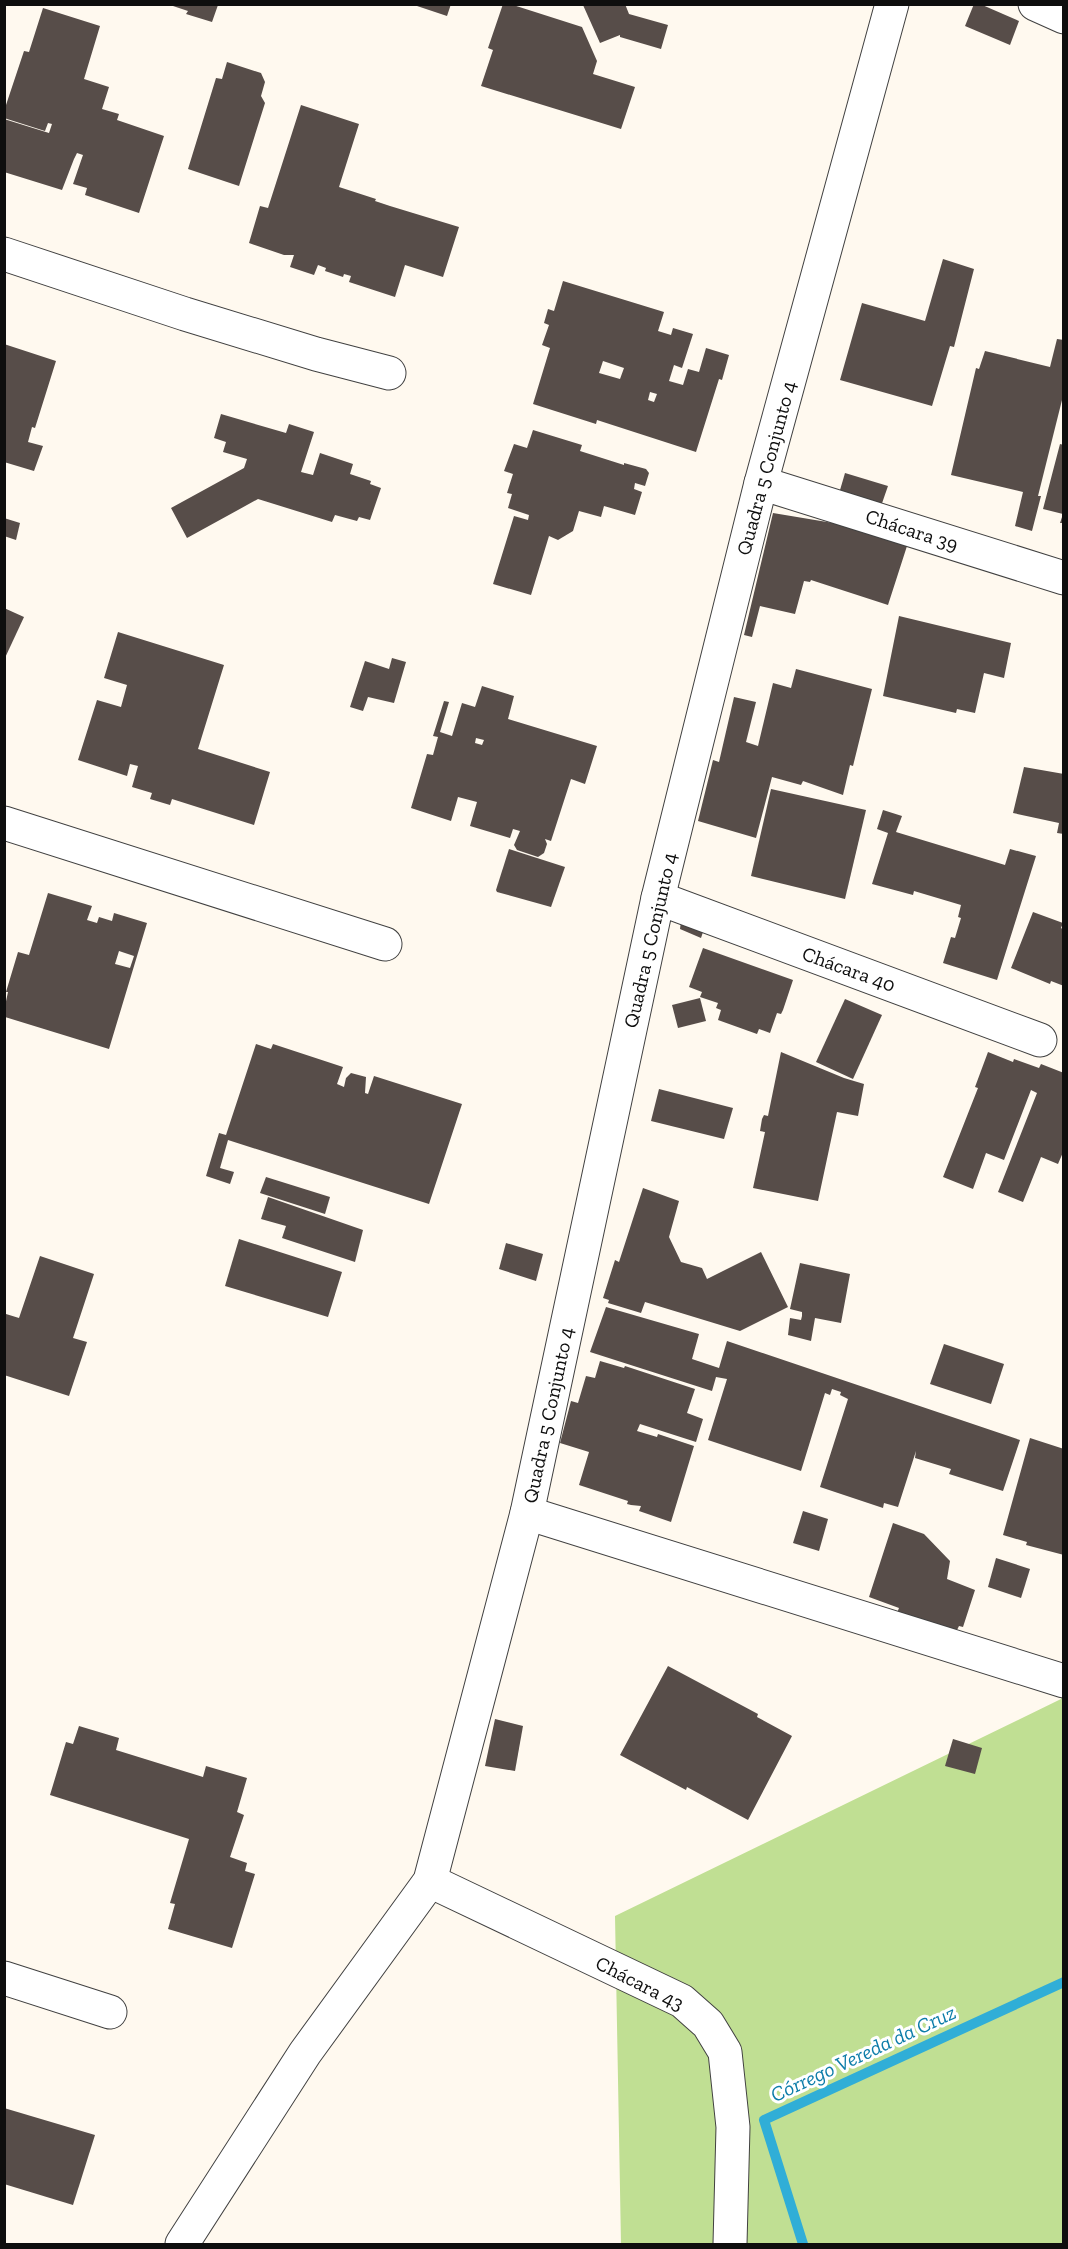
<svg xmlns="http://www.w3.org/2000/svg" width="1068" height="2249" viewBox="0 0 1068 2249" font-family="'Zilla Slab',serif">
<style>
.forest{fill:#c0df93}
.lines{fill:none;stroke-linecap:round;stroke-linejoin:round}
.stream{stroke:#30aed7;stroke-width:10}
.building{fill:#574d49;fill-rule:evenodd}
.street-casing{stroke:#414141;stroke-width:35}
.street{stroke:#fff;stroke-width:33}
.labels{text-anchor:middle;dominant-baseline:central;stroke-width:6;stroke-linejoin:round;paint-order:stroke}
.street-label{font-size:20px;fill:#0e0e0e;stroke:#fff}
.water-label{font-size:21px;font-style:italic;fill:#0d7da9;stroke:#fff}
</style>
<rect width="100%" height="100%" fill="#fff9ef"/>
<polygon class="forest" points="1063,1651 1063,2244 621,2244 615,1916 1061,1699"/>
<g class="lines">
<polyline class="stream" points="803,2244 764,2120 1064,1982"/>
</g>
<g class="building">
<polygon points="411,4 451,4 447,16"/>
<polygon points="503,4 510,4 582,27 597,61 593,74 635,87 621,129 481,86 493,50 488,48"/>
<polygon points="585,4 625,4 629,14 668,25 661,49 620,37 620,35 600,43 583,5"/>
<polygon points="974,4 980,4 1019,21 1010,45 965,26"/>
<polygon points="170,5 218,5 212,22 186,14 188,11"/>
<polygon points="43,8 100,26 84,79 109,87 102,109 119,114 117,120 164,136 139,213 85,195 87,188 73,184 83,155 77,153 74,159 62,190 4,172 4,119 49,133 52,124 48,123 45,131 4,118 4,111 24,51 29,52"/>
<polygon points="227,62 261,73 265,82 261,96 265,103 239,186 188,169 216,78 222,79"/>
<polygon points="301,105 359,124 339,187 376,199 375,201 390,206 459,227 443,277 405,265 395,297 349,282 351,276 344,274 343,277 325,271 326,268 318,265 314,275 290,267 294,255 284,255 249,243 260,206 268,208"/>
<polygon points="943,259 974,269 954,347 950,346 932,406 840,380 862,303 925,321"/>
<path d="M563 281 664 312 658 331 671 335 673 328 693 334 682 368 674 365 669 381 683 385 688 369 699 372 706 348 729 355 722 380 719 379 696 452 597 420 596 424 533 404 550 348 542 345 549 325 544 323 548 309 554 311ZM603 361 624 368 620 379 599 373ZM650 392 657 394 654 402 648 400Z"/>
<polygon points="1057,339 1064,340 1064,392 1038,496 1041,496 1032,531 1015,526 1023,492 951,475 976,368 979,369 985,351 1050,367"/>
<polygon points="4,344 56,361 35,428 32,427 28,442 43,446 34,471 4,462"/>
<polygon points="221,414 286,433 289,424 314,432 301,472 313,475 320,453 353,464 350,474 371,481 370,484 381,488 370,520 359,517 357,521 335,515 332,522 258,499 187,538 171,508 244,468 247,459 223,452 226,442 214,438"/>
<polygon points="533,430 582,445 580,451 624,465 624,463 646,469 649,473 645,486 635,483 634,489 642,492 635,515 604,506 601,517 579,511 573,531 558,540 549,536 531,595 493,584 514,516 528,520 529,515 508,508 512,494 507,493 513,474 504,471 514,444 527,448"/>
<polygon points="1060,444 1064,445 1064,523 1060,523 1063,514 1043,509"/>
<polygon points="845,473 888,486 880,509 838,497"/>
<polygon points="773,513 833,523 907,546 888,605 811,580 810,582 804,581 795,614 760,606 752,637 744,635"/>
<polygon points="4,518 20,523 16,540 4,536"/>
<polygon points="4,608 24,617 4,660"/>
<polygon points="899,616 1011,643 1004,678 984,673 975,713 957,709 956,713 883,696"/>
<polygon points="118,632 224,665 198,749 270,772 254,825 172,799 170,805 150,799 152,793 132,787 138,766 130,764 127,776 78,760 97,700 121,707 127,685 104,678"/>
<polygon points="392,658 406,662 394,703 368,697 363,711 350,707 365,661 389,669"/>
<polygon points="796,669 872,689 853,766 850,765 843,795 803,781 801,785 772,777 756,838 698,821 713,760 719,762 734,697 756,702 746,742 758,746 773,683 791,688"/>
<path d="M482 686 514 696 508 719 597 746 585 784 571 779 551 841 545 839 547 844 544 853 538 857 517 850 514 845 520 831 513 829 510 838 470 826 477 802 458 797 451 821 411 808 427 754 433 755 438 737 433 736 444 701 449 702 440 732 452 736 462 703 475 707ZM476 738 484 740 482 745 475 743Z"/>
<polygon points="1024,767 1064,774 1064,834 1057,833 1059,823 1013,813"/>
<polygon points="771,789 866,810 845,899 751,876"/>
<polygon points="883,810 902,816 896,832 1005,865 1010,849 1036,856 997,980 943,963 951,937 955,938 961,918 958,917 961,905 914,891 913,895 872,884 888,833 877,829"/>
<polygon points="509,849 565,867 551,907 497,892 496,890"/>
<path d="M48 893 92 906 87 920 97 923 99 917 112 921 114 913 147 923 109 1049 5 1017V1006L8 992H6L18 952 29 955ZM119 951 134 956 130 968 115 964Z"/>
<polygon points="1033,912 1063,923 1061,928 1064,930 1064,986 1051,981 1050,984 1011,968"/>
<polygon points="682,914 706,923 701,938 680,929"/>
<polygon points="703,948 793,980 783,1010 781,1014 777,1013 770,1033 759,1029 757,1034 718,1020 721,1010 716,1008 718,1003 700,997 702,992 689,987"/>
<polygon points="700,998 706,1021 678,1028 672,1005"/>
<polygon points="845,999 882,1015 853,1079 816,1062"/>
<polygon points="256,1044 271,1049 273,1044 343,1067 337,1084 344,1087 346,1078 351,1073 366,1077 365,1093 368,1094 374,1076 462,1104 429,1204 228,1140 220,1168 234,1172 230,1184 206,1176 219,1133 226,1135"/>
<polygon points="781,1052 844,1078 864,1084 858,1116 837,1112 818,1201 753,1188 765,1132 760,1131 762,1119 764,1115 768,1116"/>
<polygon points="988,1052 1013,1062 1014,1059 1039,1068 1041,1064 1064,1073 1064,1150 1058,1164 1041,1157 1023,1202 998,1192 1037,1093 1031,1090 1004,1160 986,1153 973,1189 943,1177 978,1088 975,1087"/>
<polygon points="659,1089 733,1108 724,1139 651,1121"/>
<polygon points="266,1177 330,1197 325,1214 260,1193"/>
<polygon points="643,1188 679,1201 669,1237 681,1262 702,1268 707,1279 761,1252 788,1307 740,1331 645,1302 641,1313 608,1303 609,1300 603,1298 615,1260 619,1262"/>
<polygon points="268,1197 363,1230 355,1262 282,1238 286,1226 261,1219"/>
<polygon points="239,1239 342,1272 328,1317 225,1286"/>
<polygon points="506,1243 543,1254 536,1281 499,1269"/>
<polygon points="40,1256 94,1274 73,1338 87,1342 69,1396 4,1375 4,1319 6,1314 19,1318"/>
<polygon points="800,1263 850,1274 841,1323 815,1318 811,1341 788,1335 790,1318 801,1320 802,1316 802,1312 790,1309"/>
<polygon points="606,1307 699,1334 692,1359 719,1368 727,1341 1020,1440 1003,1491 949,1474 951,1469 915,1458 916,1451 898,1507 884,1503 883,1508 820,1487 848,1399 840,1395 841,1392 832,1389 830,1395 825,1393 801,1471 708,1440 727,1379 716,1377 712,1391 590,1352"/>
<polygon points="944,1344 1004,1364 991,1404 930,1384"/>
<polygon points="600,1361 624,1368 625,1366 695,1389 687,1413 703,1419 696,1442 640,1424 637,1431 657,1437 658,1434 694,1446 671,1522 639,1511 641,1506 631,1505 627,1504 628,1501 579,1485 589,1452 560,1443 571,1401 578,1403 586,1376 595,1378"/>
<polygon points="1030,1438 1064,1449 1064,1555 1026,1545 1027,1542 1003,1535"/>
<polygon points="803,1511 828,1519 819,1551 793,1543"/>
<polygon points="893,1523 924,1534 950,1561 947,1579 975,1590 963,1627 959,1626 957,1630 897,1613 899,1608 869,1597"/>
<polygon points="996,1558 1030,1569 1021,1598 988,1587"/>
<polygon points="668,1666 758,1714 757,1717 792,1736 748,1820 687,1787 686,1790 620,1755"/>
<polygon points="495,1719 523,1726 515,1771 485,1766"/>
<polygon points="79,1726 119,1738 116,1750 203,1777 206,1766 247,1778 237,1812 244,1815 230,1857 247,1863 245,1871 255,1874 232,1948 168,1929 175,1904 170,1903 189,1839 50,1795 66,1742 73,1744"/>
<polygon points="953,1739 982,1748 975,1774 945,1766"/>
<polygon points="4,2108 95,2135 73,2205 4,2184"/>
</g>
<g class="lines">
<g class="street-casing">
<g id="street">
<polyline points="1035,4 1064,17"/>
<polyline points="4,254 185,314 316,354 389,373"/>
<polyline points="761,483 1064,578"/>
<polyline points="4,823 385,944"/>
<polyline points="658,898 1040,1040"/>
<polyline points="527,1513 1064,1681"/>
<polyline points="430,1881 682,2001 708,2024 725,2052 733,2127 730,2244"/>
<polyline points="4,1978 110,2012"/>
<polyline points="182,2244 305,2053 430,1881 527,1513 658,898 761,483 892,4"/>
</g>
</g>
<use href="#street" class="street"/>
</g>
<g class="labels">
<g class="street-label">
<text transform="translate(766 468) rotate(-75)">Quadra 5 Conjunto 4</text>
<text transform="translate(912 530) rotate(18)">Chácara 39</text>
<text transform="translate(650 940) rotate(-77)">Quadra 5 Conjunto 4</text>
<text transform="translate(849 969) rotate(20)">Chácara 40</text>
<text transform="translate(548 1415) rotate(-78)">Quadra 5 Conjunto 4</text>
<text transform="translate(640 1983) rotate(27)">Chácara 43</text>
</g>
<g class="water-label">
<text transform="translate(863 2053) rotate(-25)">Córrego Vereda da Cruz</text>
</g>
</g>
<rect width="1068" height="2249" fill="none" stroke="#0e0e0e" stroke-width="12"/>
</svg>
